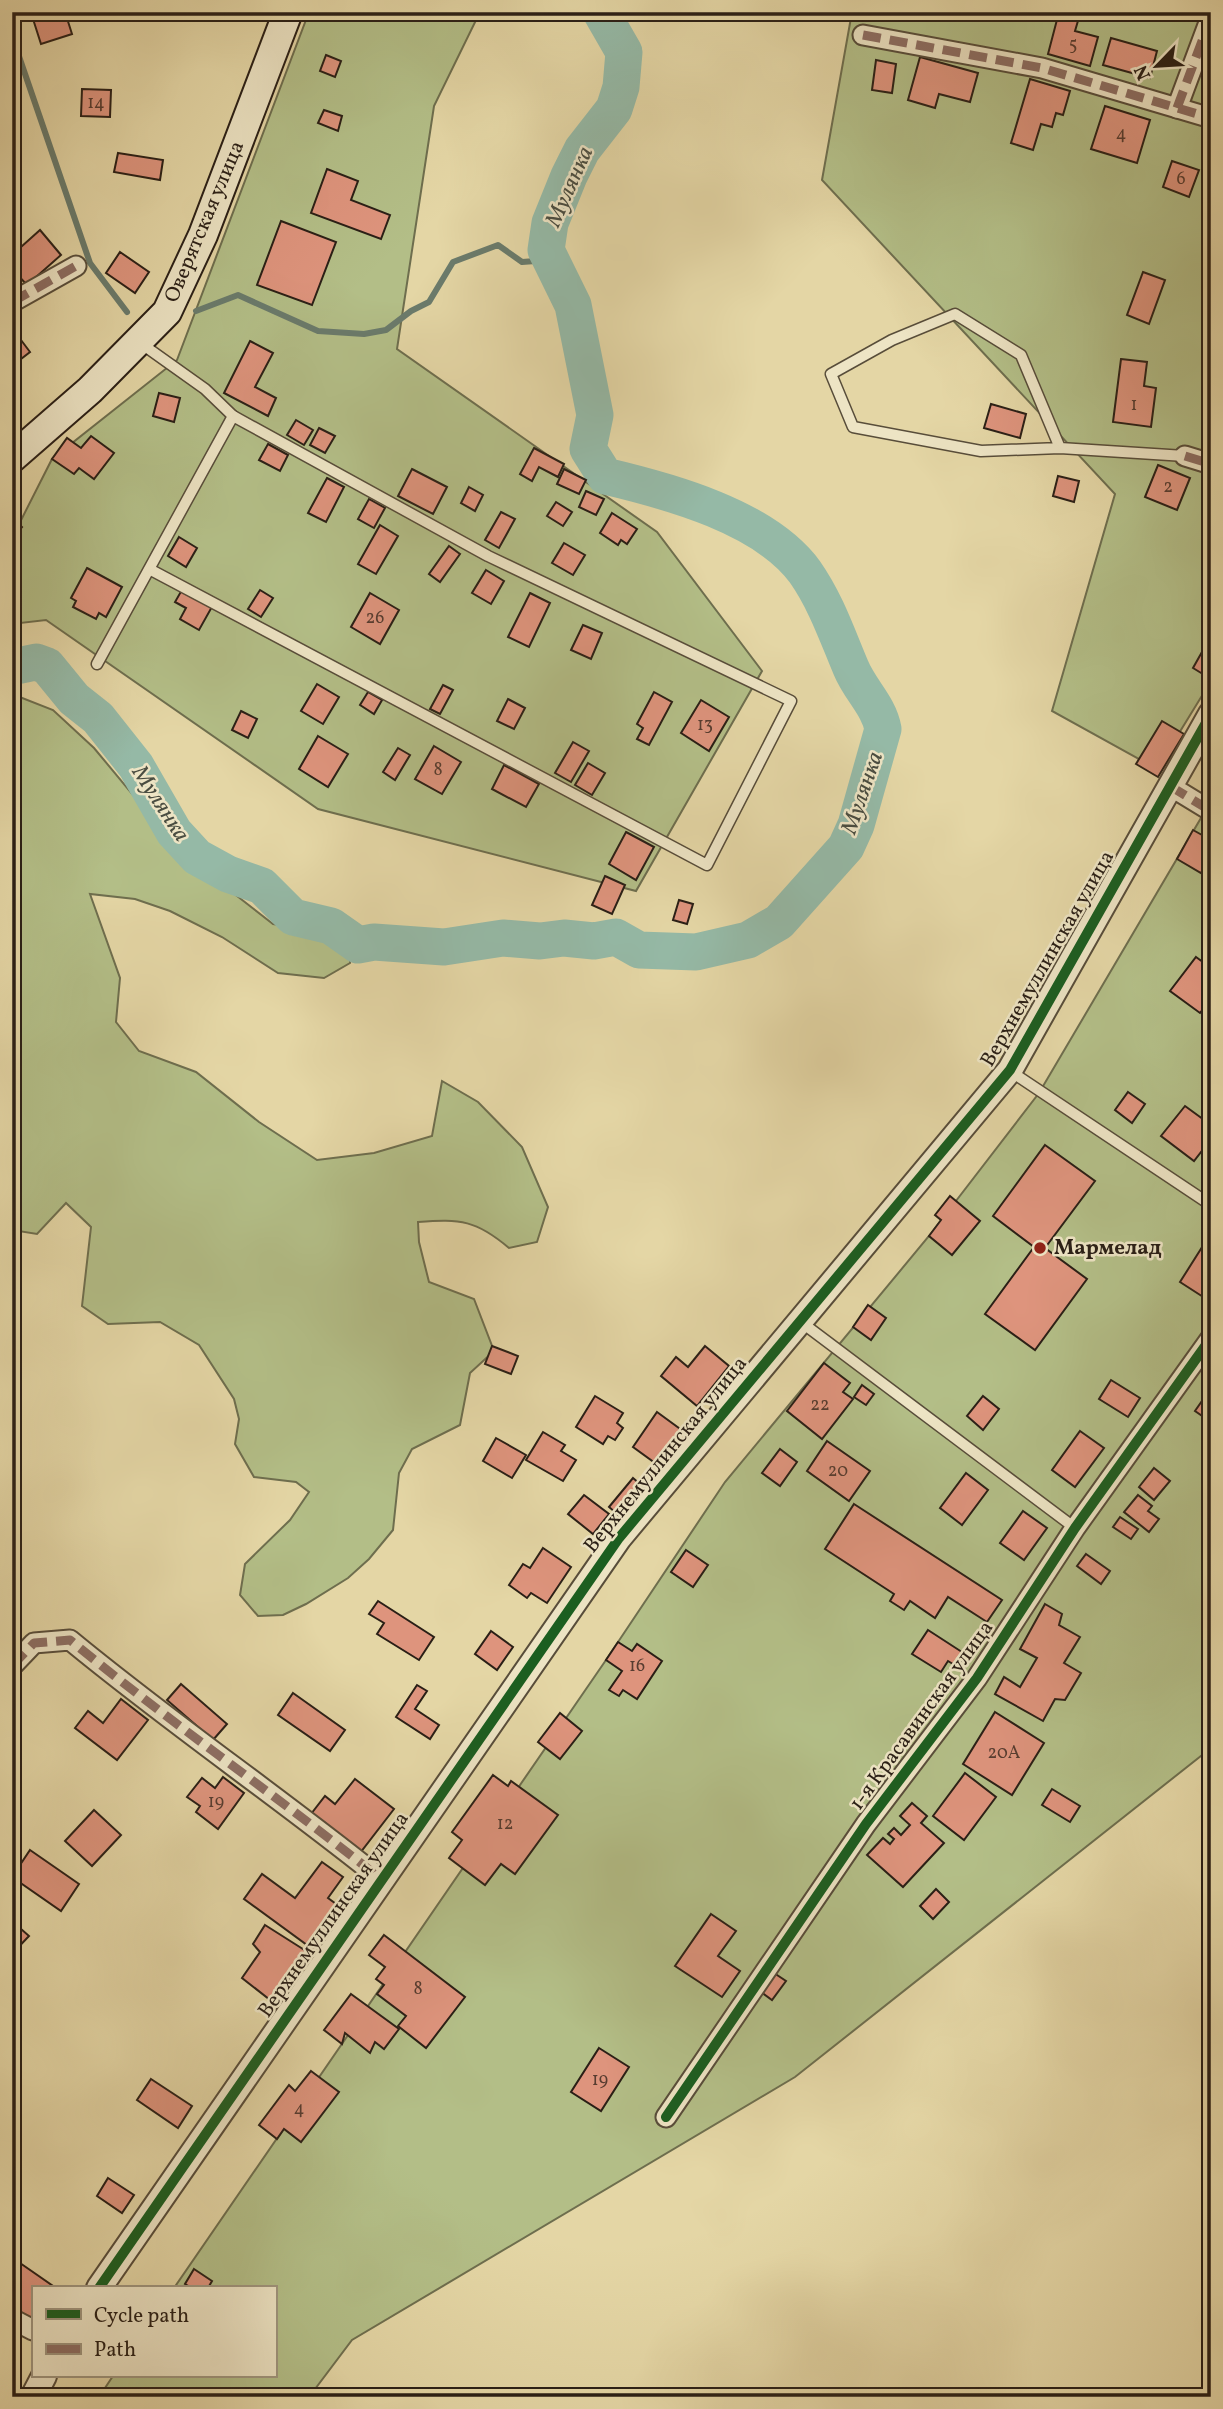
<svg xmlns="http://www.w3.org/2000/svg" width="1223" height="2409" viewBox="0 0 1223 2409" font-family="Vollkorn,serif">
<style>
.green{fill:#b3be87;stroke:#6e6e4e;stroke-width:2}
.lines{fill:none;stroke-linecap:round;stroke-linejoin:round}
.stream{stroke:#6a7b6c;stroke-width:6}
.river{stroke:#95b9a6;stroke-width:37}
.building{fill:#de947d;stroke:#2a1f16;stroke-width:2}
.service-casing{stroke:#584d3a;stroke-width:13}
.minor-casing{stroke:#584d3a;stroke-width:23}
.tertiary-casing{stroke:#584d3a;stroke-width:28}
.secondary-casing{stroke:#2a1f16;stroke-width:32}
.service{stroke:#ede4c4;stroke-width:10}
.minor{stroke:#ede4c4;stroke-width:19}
.tertiary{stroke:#ede4c4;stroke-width:24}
.secondary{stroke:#ede4c4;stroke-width:28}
.quiet{stroke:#8d6e63;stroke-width:9;stroke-dasharray:18 9;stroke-linecap:butt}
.cycleway-casing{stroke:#ede4c4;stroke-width:15}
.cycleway{stroke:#1b5e20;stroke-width:10}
.poi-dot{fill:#8f2418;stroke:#ede4c4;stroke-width:2.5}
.labels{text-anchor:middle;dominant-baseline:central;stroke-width:5;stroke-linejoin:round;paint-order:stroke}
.number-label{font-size:18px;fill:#573c30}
.street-label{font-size:21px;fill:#2a1f16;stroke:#ede4c4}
.poi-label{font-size:21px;font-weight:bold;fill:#2a1f16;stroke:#ede4c4;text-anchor:start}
.water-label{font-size:23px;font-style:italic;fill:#4a4d41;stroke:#ede4c4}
</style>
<rect width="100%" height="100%" fill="#e4d6a5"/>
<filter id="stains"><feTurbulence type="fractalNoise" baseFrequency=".00286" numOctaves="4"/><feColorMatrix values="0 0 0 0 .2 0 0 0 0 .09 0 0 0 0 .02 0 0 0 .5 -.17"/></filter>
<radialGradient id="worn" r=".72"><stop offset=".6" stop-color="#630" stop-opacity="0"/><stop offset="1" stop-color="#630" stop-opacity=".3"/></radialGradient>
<g class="green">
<polygon points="309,12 480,12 434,106 397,349 657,532 762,671 636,891 318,809 46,620 12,624 12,538 52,459 177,360"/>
<polygon points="852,12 1211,12 1211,681 1157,769 1052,711 1115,494 822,180"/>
<path d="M12 694 53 710 94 748 153 819 171 847 191 865 214 878 273 924 330 933 342 941 350 951V963L324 978 278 973 222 937 170 911 135 899 90 894 120 978 116 1022 139 1051 196 1072 259 1122 317 1160 374 1153 432 1136 442 1081 478 1102 522 1147 548 1207 537 1242 509 1248C476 1220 461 1219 418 1222L419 1242 429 1282 474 1299 494 1351 470 1373 460 1425 412 1449 399 1473 393 1530 369 1559 348 1578 306 1604 283 1615 258 1616 240 1595 245 1564 290 1520 309 1492 296 1482 254 1477 235 1444 239 1419 234 1399 199 1345 160 1322 108 1324 82 1306 91 1227 66 1203 37 1234 12 1230V1054L21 1040 12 1000Z"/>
<polygon points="1211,801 1211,1748 795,2077 352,2340 309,2397 99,2397 113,2376 275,2376 275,2288 174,2288 606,1660 725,1482 929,1236 1039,1093"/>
</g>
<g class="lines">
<g class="stream">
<polyline points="12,36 90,263 127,312"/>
<polyline points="196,311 238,295 318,331 364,334 386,330 411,311 429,302 453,262 498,245 522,262 549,260"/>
</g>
<path class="river" d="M12 667 36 662 47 666 74 699 98 718 136 766 174 832 197 857 228 874 262 886 293 917 331 926 358 945 374 942 444 947 503 938 540 941 564 938 594 941 616 937 639 950 696 952 748 940 779 922 846 847 856 825 883 729C879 706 860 690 851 668 837 635 826 602 805 572 765 517 669 491 605 476L588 449 595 415 573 305 546 250 550 223 569 176 582 150 614 109 621 87 624 52 601 12"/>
</g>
<g class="building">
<polygon points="44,12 65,12 72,34 41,44 33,19 45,15"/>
<polygon points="1059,12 1080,14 1075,31 1098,37 1090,66 1048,54"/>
<polygon points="1111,38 1157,51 1150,78 1103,65"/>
<polygon points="326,55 341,61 335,77 320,71"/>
<polygon points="920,57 978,73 970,102 939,94 935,108 908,100"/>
<polygon points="876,60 896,64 892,93 872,90"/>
<polygon points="1030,79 1070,91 1063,115 1056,113 1052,127 1041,124 1033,150 1011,143"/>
<polygon points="82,89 111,90 110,117 81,116"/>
<polygon points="1105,106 1150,120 1137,163 1091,149"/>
<polygon points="324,110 342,116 338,131 318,123"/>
<polygon points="118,153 163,160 160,180 114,172"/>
<polygon points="1172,161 1199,170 1189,197 1163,187"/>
<polygon points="327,169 358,181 351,200 390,215 381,239 311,213"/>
<polygon points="281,221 336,242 312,305 257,285"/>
<polygon points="40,230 61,255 27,285 14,271 20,265 12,255"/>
<polygon points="120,252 149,272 135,293 106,273"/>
<polygon points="1143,272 1165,280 1149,324 1127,315"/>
<polygon points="12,328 30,352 12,366"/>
<polygon points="250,341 273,353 255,387 276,398 268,416 224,393"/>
<polygon points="1121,359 1147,362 1144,386 1156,388 1151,427 1113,422"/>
<polygon points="159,393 180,398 174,422 153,416"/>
<polygon points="991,404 1026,414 1020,438 984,428"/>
<polygon points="296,420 313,430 304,445 287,435"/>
<polygon points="319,428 335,436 325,453 310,445"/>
<polygon points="91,436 114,453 94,479 79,468 74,474 52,459 67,438 81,448"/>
<polygon points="268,444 288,455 280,471 259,460"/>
<polygon points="534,448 564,464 558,477 539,467 532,481 520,474"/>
<polygon points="1158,465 1190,478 1177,510 1145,497"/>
<polygon points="412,469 447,487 433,514 398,496"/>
<polygon points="564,469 586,480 579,494 557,484"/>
<polygon points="1058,476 1079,481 1074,502 1053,496"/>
<polygon points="327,478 344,487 326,522 308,513"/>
<polygon points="469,487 483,495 475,511 461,503"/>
<polygon points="586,491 604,499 596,515 579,507"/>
<polygon points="369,499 385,508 374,528 358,519"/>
<polygon points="556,502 572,512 563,526 547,516"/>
<polygon points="501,512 515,519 499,548 485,540"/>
<polygon points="612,513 637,529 627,544 621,540 618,545 600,533"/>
<polygon points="12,518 22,527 12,539"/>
<polygon points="380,525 398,536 376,574 358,564"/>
<polygon points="179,537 197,548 186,567 168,556"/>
<polygon points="564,543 585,555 573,575 552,563"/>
<polygon points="449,546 460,554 440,582 429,574"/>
<polygon points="87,568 122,587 106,617 99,613 96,619 73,607 76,601 71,598"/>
<polygon points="486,570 504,581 491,604 472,593"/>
<polygon points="183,588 213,605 199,630 180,619 186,608 175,602"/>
<polygon points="260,590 273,598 261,617 248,609"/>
<polygon points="370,593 399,610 380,644 351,627"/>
<polygon points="530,593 550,603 529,647 508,637"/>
<polygon points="583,625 602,633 591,659 571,650"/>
<polygon points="1207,643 1211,645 1211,679 1193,668"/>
<polygon points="317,684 339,697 323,724 301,711"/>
<polygon points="443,685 453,690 440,714 430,709"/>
<polygon points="368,692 382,700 374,714 360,705"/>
<polygon points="654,692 672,702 649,745 637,739 643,728 637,724"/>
<polygon points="508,699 525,708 514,729 497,721"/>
<polygon points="701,700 729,717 709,751 681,733"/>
<polygon points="241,711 257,719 248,738 232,730"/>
<polygon points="1162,721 1184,734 1158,777 1136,764"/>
<polygon points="318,736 348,754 328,787 299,769"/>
<polygon points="573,742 589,751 571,782 555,773"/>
<polygon points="434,746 461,762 442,794 415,779"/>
<polygon points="398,748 410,755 395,780 383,772"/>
<polygon points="588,763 605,773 592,795 575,785"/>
<polygon points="504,765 539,784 526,807 492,789"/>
<polygon points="1193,830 1211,840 1211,855 1201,873 1177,859"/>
<polygon points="626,832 654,847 636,880 609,864"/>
<polygon points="605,876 625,885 612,914 592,905"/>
<polygon points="679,900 693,904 687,924 673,920"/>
<polygon points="1196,957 1211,968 1211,1000 1200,1013 1170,991"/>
<polygon points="1128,1092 1145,1104 1132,1123 1115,1110"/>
<polygon points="1185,1106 1211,1125 1211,1139 1194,1161 1161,1136"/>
<polygon points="1045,1145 1095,1181 1045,1248 1087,1279 1035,1350 985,1314 1034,1247 993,1216"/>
<polygon points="950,1196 980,1221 952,1255 929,1236 941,1220 935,1215"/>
<polygon points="1211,1233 1211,1302 1180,1282"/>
<polygon points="868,1305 886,1318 871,1340 853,1327"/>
<polygon points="492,1346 518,1356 511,1374 485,1364"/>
<polygon points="705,1346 729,1366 697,1406 661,1376 676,1357 688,1367"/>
<polygon points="824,1363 850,1383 843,1392 853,1399 822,1439 787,1411"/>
<polygon points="1111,1380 1140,1398 1128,1417 1099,1399"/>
<polygon points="862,1385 874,1394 866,1405 854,1397"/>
<polygon points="1211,1388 1211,1422 1195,1411"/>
<polygon points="595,1396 623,1413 617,1423 623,1428 615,1440 608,1436 603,1444 576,1427"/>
<polygon points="983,1396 999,1409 983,1430 967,1416"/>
<polygon points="657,1412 687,1434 662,1468 633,1447"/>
<polygon points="1080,1431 1104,1448 1075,1487 1052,1470"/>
<polygon points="543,1432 565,1445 561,1451 576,1460 563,1481 526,1460"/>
<polygon points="496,1438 526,1455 512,1478 483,1461"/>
<polygon points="827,1441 870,1471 849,1501 807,1471"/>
<polygon points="780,1449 797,1462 780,1486 762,1473"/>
<polygon points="1154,1468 1170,1481 1154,1500 1139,1487"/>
<polygon points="966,1473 988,1490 962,1525 940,1508"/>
<polygon points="633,1478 647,1490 623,1519 609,1507"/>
<polygon points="584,1495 609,1514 593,1534 568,1514"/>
<polygon points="1138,1495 1152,1506 1148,1511 1159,1519 1149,1532 1124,1512"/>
<polygon points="854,1504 1002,1600 987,1622 948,1597 935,1618 910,1601 904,1610 890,1601 894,1594 825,1549"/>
<polygon points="1023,1511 1047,1528 1024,1560 1000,1543"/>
<polygon points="1120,1517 1138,1529 1131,1539 1113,1527"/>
<polygon points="543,1548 571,1567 547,1603 531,1593 527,1598 509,1585 523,1564 530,1568"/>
<polygon points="686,1550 708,1565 693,1587 671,1572"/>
<polygon points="1086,1554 1110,1571 1101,1584 1077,1566"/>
<polygon points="378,1601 434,1637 419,1660 377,1634 384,1623 369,1614"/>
<polygon points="1045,1604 1062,1614 1059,1625 1080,1637 1064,1663 1081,1673 1065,1700 1055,1699 1043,1721 995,1694 1004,1677 1020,1687 1037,1658 1020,1649"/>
<polygon points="928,1630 965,1654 958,1667 948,1661 941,1672 912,1654"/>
<polygon points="491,1631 513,1647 497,1670 475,1654"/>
<polygon points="618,1642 632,1651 637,1644 662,1661 637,1699 623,1690 619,1696 609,1690 622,1671 606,1660"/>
<polygon points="181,1684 227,1724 213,1740 167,1700"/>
<polygon points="417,1685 427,1691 415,1709 439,1725 430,1739 396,1717"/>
<polygon points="293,1693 345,1730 330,1751 278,1715"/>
<polygon points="121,1699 148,1720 117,1760 75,1728 88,1711 103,1723"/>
<polygon points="995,1712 1044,1743 1012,1795 963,1764"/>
<polygon points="560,1713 582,1731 560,1759 538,1742"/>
<polygon points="965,1773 996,1797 964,1840 933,1816"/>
<polygon points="493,1775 508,1786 511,1781 558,1815 515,1874 501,1864 485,1885 449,1858 462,1840 452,1832"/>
<polygon points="223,1777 244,1793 218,1829 196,1812 200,1806 187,1797 202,1778 215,1788"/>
<polygon points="355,1779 394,1809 360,1853 311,1814 325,1796 335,1804"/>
<polygon points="1052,1789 1080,1806 1070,1822 1042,1805"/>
<polygon points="912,1803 927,1816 921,1823 944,1843 903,1887 867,1855 883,1838 890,1844 894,1839 888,1834 894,1828 901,1835 910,1825 900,1816"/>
<polygon points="94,1810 121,1835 92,1866 65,1841"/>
<polygon points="30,1850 79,1884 61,1911 12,1877"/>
<polygon points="322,1862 343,1877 328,1898 347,1912 318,1953 244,1899 262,1874 295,1898"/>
<polygon points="936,1889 949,1902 933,1919 920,1906"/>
<polygon points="711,1914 736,1931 718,1956 740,1971 722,1997 675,1966"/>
<polygon points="12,1921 29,1936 12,1954"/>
<polygon points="265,1925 306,1951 274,2003 242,1978 260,1952 253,1944"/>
<polygon points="384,1935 465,1997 426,2048 398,2026 406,2016 377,1994 384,1985 376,1979 385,1967 369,1955"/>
<polygon points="774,1973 786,1981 772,2000 761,1992"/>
<polygon points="351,1994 399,2029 384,2049 375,2042 370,2053 345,2033 342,2044 324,2030"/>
<polygon points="599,2048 629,2067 601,2111 571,2092"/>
<polygon points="311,2071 339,2092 301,2142 284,2129 277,2139 259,2125 289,2085 295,2091"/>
<polygon points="151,2079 192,2106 178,2128 137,2100"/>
<polygon points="108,2178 134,2195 122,2213 97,2196"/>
<polygon points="20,2263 56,2288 33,2288 33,2322 12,2307 12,2275"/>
<polygon points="194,2269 212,2281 208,2288 192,2288 185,2284"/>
</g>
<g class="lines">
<g class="service-casing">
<g id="service">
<polyline points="139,342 205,389 233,416 488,556 791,701 707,865 151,570"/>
<polyline points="1060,448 981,451 853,427 831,374 892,340 955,314 1021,355 1060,448 1185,456"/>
<polyline points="97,664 233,416"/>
<polyline points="1010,1071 1211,1205"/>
<polyline points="801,1322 1075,1528"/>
</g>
</g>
<g class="minor-casing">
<g id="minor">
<polyline points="863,35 1042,68 1211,118"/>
<polyline points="1177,108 1211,17"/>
<polyline points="12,302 76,266"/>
<polyline points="1185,456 1211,464"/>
<polyline points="1170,786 1211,811"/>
<path d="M12 1666 34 1643 70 1640C168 1721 273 1793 372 1872L379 1884"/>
<polyline points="666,2117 866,1824 977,1678 1075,1528 1211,1338"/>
<polyline points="12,2319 33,2330"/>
</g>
</g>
<g class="tertiary-casing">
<g id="tertiary">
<polyline points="99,2288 619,1538 1010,1070 1211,714"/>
<polyline points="33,2397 44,2376"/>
</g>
</g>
<g class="secondary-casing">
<polyline id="secondary" points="12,458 90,390 167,312 203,235 288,12"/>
</g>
<use href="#service" class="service"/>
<use href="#minor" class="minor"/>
<use href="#tertiary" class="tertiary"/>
<use href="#secondary" class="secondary"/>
<g class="quiet">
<polyline points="863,35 1042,68 1211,118"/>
<polyline points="1177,108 1211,17"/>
<polyline points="12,302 76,266"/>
<polyline points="1185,456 1211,464"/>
<polyline points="1170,786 1211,811"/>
<path d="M12 1666 34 1643 70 1640C168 1721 273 1793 372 1872L379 1884"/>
</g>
<g class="cycleway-casing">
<g id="cycleway">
<polyline points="666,2117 866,1824 977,1678 1075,1528 1211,1338"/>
<polyline points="99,2288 619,1538 1010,1070 1211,714"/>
</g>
</g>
<use href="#cycleway" class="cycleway"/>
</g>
<circle class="poi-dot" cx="1040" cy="1248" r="7"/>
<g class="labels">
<g class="number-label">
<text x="1073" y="45">5</text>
<text x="96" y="103">14</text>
<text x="1121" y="134">4</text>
<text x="1181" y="179">6</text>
<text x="1134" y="405">1</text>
<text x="1168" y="487">2</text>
<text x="375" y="618">26</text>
<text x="705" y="725">13</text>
<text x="438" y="770">8</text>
<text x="820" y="1405">22</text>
<text x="838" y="1471">20</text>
<text x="637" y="1666">16</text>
<text x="1004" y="1753">20А</text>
<text x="216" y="1802">19</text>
<text x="505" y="1824">12</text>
<text x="418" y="1989">8</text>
<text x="600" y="2080">19</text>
<text x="299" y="2109">4</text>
</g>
<g class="street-label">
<text transform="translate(205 222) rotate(-67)">Оверятская улица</text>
<text transform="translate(1048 959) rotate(-60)">Верхнемуллинская улица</text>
<text transform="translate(666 1455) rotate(-51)">Верхнемуллинская улица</text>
<text transform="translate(922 1716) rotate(-54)">1-я Красавинская улица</text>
<text transform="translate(334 1915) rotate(-55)">Верхнемуллинская улица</text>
</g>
<g class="poi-label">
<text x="1054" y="1248">Мармелад</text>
</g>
<g class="water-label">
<text transform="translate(570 187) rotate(-66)">Мулянка</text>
<text transform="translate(863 793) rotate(-71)">Мулянка</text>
<text transform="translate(160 804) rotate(57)">Мулянка</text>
</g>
</g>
<rect width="1223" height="2409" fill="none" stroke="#e4d6a5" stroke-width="42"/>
<rect x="14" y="14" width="1195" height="2381" fill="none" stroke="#2a1f16" stroke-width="3.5"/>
<rect x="21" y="21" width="1181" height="2367" fill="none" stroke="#2a1f16" stroke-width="2"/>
<rect x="32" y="2286" width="245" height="91" fill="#ede4c4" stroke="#9f957e" stroke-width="2"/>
<rect x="46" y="2309" width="35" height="10" fill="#1b5e20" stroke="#9f957e" stroke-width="2"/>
<text x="94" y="2322" font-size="21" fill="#2a1f16">Cycle path</text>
<rect x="46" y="2344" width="35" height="10" fill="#8d6e63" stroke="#9f957e" stroke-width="2"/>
<text x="94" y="2356" font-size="21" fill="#2a1f16">Path</text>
<g transform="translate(1157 66) rotate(245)" stroke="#ede4c4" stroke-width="5" paint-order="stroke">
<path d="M0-5L12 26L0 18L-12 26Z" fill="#2a1f16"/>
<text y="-10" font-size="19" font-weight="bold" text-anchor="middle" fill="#2a1f16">N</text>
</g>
<rect width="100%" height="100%" filter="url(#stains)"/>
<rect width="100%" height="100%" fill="url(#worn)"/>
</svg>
